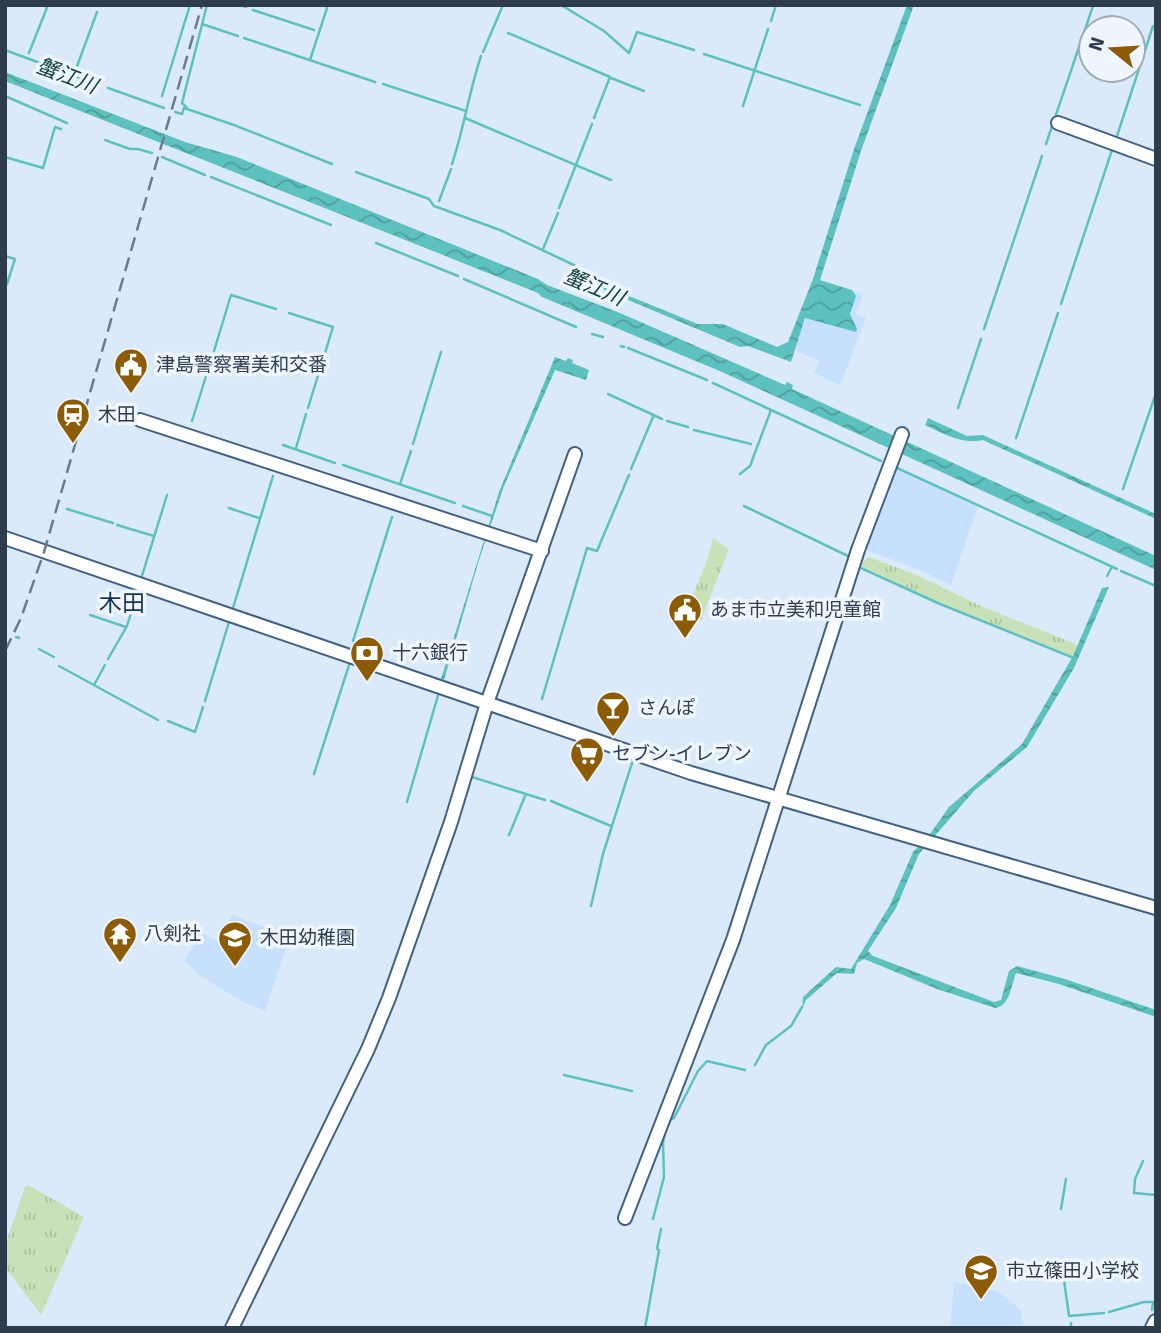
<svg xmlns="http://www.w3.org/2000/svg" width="1161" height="1333" viewBox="0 0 1161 1333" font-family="Signika,'Noto Sans JP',sans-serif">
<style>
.built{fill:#c7e0fe}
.grass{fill:url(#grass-tufts)}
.water{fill:url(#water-waves)}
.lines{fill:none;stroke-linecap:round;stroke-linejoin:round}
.stream{stroke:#5dc2bf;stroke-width:2.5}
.secondary-casing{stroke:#416186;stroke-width:16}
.primary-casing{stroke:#416186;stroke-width:18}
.secondary{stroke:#fff;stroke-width:12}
.primary{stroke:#fff;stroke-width:14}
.rail{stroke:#6c7b8c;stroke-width:2.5;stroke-dasharray:14 7;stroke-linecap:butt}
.labels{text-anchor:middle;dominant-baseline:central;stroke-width:7;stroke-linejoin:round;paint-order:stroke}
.poi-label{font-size:19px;fill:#2e3d4e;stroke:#eff6ff;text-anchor:start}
.water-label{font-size:21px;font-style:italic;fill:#124140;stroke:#eff6ff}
.quarter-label{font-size:23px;fill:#143355;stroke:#eff6ff}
</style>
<defs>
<pattern id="grass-tufts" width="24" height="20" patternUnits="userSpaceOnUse" patternTransform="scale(1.75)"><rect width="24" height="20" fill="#c8e1b8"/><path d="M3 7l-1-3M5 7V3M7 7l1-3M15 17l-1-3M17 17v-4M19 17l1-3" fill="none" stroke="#acc2a0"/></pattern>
<pattern id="water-waves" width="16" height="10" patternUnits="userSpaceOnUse" patternTransform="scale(1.75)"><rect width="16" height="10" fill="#5dc2bf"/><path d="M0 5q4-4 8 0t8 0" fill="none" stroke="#4d9f9d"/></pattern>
</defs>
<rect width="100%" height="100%" fill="#dbeafb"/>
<g class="built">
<polygon points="852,290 863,294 856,314 866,318 840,385 814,373 819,361 794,350 805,318 824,324 825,322 857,329 850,314 856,297"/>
<polygon points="893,468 978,506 951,585 922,571 866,550 864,546"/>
<polygon points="232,915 287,935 289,938 265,1011 244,1003 200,975 184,961 202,932 217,941"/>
<polygon points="954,1282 999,1292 1021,1310 1023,1328 950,1328"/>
</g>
<g class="grass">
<polygon points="713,538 729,549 701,620 685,614 707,561"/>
<polygon points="869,557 919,576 981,606 1078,645 1073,656 936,601 859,565"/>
<polygon points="28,1185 84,1217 41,1315 5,1267 5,1246 25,1187"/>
</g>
<g class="water">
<polygon points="907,5 914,5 861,151 820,280 852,290 856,296 850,314 857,329 856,332 805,318 791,362 748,346 740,347 628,300 629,296 698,324 723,324 777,347 788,342 813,279 854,149"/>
<path d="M5 72 185 142 237 157 538 279 547 285 620 313 785 385 787 382 793 385 792 389 1156 556V570L722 372 542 297 538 293C361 222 183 152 5 81Z"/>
<polygon points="555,357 566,361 568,358 573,360 572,363 589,370 586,380 555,370 504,486 479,560 444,680 441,679 499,492"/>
<path d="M928 418 967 436 983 435 1156 514V519L983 440C963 445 944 434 925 425Z"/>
<path d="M1109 587 1074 668 1027 747 974 791 919 854 896 908 868 951 873 956 994 1002 1001 1000 1009 971 1017 966 1065 979 1156 1010V1017L1059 984 1016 973C1011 986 1010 1006 995 1008L937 989 864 959 857 963 854 974 837 973 806 1000 802 1009 803 997 836 967 851 969 890 905 913 852 930 834 949 807 1022 744 1073 656 1102 588Z"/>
</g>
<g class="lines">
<g class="stream">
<polyline points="240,5 246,7"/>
<polyline points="561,5 604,31 629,53 637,32 694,50"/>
<polyline points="99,6 99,5"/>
<polyline points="253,10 314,30"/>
<polyline points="771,21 776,5"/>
<polyline points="202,24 238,36"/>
<polyline points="508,33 610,77 594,118"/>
<polyline points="244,38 375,82"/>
<polyline points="5,50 99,85"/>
<polyline points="483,52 503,5"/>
<polyline points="29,53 48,5"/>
<polyline points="704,54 860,105"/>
<polyline points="310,60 327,8"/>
<polyline points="73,77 97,12"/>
<polyline points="611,78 644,91"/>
<polyline points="383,84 466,111"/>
<polyline points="108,88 164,108"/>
<polyline points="5,96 67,123"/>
<polyline points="162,96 190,5"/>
<polyline points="743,106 768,29"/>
<polyline points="187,108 182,103 207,5"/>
<polyline points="175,112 182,114 184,108 187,109 234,125 332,164"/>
<polyline points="465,118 611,180"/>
<polyline points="1117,136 1153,26"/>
<polyline points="105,140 130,149 138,149 152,153"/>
<polyline points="1046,144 1093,6"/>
<polyline points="5,157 43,168 55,127 61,129"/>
<polyline points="162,157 205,175"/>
<path d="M452 164C464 128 469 92 481 56"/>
<polyline points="356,172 429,199 434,206 500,230 576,266 572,275 618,294"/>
<polyline points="211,177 331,225"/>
<polyline points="439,201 451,169"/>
<polyline points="559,208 592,124"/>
<polyline points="376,243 458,276"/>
<polyline points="543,249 558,213"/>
<polyline points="5,256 15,259 7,284"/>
<polyline points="464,279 576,327"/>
<polyline points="1061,304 1112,150"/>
<polyline points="289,313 333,327 308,408"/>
<polyline points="984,329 1042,156"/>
<polyline points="592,334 603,337"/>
<polyline points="621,346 624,347"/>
<polyline points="628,348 707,380"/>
<polyline points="214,351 231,295 276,309"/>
<polyline points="713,383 881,461"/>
<polyline points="608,394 662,419"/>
<polyline points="958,408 981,339"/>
<polyline points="192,421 212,357"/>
<polyline points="667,421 688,427"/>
<polyline points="694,430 751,444"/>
<polyline points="1016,438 1058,313"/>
<polyline points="413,444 441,352"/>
<polyline points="283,445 335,463"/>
<polyline points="296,448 306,414"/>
<polyline points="343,465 455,503"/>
<polyline points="897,468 1117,569"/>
<polyline points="631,469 653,417"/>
<polyline points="740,474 750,466 771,410"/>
<polyline points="400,484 411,451"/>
<polyline points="1123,489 1156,393"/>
<polyline points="463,506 492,516"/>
<polyline points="744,506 848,556"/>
<polyline points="229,508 259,518"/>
<polyline points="67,509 113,523"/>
<polyline points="117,525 154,536"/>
<polyline points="861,568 940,604 1074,658"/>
<polyline points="1121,571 1156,586"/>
<polyline points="1107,576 1112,567"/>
<polyline points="141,579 167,495"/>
<polyline points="233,608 273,476"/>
<polyline points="90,615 126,627"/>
<polyline points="16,637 19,638"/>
<polyline points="353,641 392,517"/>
<polyline points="39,649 54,657"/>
<polyline points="108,659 127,626 138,590"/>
<polyline points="59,666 158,720"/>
<polyline points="94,685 105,665"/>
<polyline points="542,699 587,548 597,551 629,475"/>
<polyline points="205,701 229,622"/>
<polyline points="168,721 195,732 203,707"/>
<polyline points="314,774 350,662"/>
<polyline points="472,777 545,800"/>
<polyline points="551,801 611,826"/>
<polyline points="407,802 439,692"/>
<polyline points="509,835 525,796"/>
<polyline points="591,906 603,854 632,763"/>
<polyline points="755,1065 766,1045 791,1026 802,1007"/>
<polyline points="564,1075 632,1091"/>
<polyline points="669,1120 674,1118 698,1071 707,1061 745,1070"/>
<polyline points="1143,1161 1135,1179 1134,1193 1156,1195"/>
<polyline points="1061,1209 1066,1179"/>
<polyline points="653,1219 664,1177 663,1143 666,1127"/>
<polyline points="1046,1271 1063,1273 1069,1316 1104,1313"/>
<polyline points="1109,1312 1144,1302 1153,1302 1152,1310"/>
<polyline points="645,1328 659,1250 657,1249 661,1229"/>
<polyline points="1071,1328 1071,1323"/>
</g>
<g class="secondary-casing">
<g id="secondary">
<polyline points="1058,123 1156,159"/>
<polyline points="140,420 542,551"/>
<polyline points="5,538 691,773 1156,908"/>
<polyline points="625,1218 733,940 858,550 902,434"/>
<polyline points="232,1328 368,1049 389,998 451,822 487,703 575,454"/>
</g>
</g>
<g class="primary-casing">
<polyline id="primary" points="1153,1328 1156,1322"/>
</g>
<use href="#secondary" class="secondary"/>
<use href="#primary" class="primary"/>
<polyline class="rail" points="5,651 21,618 44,552 202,5"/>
</g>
<defs>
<g id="civic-pin" transform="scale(1.75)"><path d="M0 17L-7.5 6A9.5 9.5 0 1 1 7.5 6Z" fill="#8c5b03" stroke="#eff6ff"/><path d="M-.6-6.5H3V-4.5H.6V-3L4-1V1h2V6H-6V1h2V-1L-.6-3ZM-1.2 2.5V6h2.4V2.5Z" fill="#fff"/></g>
<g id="station-pin" transform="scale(1.75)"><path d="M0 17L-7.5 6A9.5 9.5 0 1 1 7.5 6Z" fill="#8c5b03" stroke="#eff6ff"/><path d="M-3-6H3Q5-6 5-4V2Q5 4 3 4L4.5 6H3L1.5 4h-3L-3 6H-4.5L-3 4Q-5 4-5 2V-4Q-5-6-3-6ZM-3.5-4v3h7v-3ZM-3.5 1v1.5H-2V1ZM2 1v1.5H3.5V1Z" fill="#fff"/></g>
<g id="bank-pin" transform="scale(1.75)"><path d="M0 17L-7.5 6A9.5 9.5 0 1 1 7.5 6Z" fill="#8c5b03" stroke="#eff6ff"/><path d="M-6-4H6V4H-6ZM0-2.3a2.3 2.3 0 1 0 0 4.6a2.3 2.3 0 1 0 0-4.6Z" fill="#fff"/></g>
<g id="bar-pin" transform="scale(1.75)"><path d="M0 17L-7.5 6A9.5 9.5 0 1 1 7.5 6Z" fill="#8c5b03" stroke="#eff6ff"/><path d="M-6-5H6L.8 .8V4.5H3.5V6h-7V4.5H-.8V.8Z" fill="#fff"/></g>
<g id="supermarket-pin" transform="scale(1.75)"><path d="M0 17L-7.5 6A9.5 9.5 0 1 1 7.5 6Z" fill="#8c5b03" stroke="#eff6ff"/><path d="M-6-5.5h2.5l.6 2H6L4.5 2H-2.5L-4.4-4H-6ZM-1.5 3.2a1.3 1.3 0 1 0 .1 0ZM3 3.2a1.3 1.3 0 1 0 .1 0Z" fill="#fff"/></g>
<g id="temple-pin" transform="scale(1.75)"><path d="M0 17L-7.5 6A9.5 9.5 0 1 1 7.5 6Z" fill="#8c5b03" stroke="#eff6ff"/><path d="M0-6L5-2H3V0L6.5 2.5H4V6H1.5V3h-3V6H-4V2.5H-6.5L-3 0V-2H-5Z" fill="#fff"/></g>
<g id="school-pin" transform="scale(1.75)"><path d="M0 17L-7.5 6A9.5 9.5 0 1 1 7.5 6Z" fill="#8c5b03" stroke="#eff6ff"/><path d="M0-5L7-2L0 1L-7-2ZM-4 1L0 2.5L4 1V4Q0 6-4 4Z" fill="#fff"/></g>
</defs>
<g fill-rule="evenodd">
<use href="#civic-pin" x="131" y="365"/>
<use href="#station-pin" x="73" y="415"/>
<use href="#civic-pin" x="685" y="610"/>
<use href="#bank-pin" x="367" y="653"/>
<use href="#bar-pin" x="613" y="708"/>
<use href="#supermarket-pin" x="587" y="754"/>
<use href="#temple-pin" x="120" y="934"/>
<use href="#school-pin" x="235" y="938"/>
<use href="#school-pin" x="981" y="1271"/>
</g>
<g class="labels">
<g class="poi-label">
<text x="156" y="365">津島警察署美和交番</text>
<text x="98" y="415">木田</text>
<text x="710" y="610">あま市立美和児童館</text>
<text x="392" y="653">十六銀行</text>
<text x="638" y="708">さんぽ</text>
<text x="612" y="754">セブン-イレブン</text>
<text x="144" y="934">八剣社</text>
<text x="260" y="938">木田幼稚園</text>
<text x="1006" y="1271">市立篠田小学校</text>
</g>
<g class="water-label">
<text transform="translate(67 76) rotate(21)">蟹江川</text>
<text transform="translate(594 287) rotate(23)">蟹江川</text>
</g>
<g class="quarter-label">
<text x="122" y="603">木田</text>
</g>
</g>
<rect width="1161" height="1333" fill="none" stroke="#2e3d4e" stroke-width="14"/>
<g transform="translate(1112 49) rotate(288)"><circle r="33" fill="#eff6ff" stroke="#a2acb8" stroke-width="2"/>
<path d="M0-5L12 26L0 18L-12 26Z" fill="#8c5b03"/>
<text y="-10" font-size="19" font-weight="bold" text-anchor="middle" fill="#2e3d4e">N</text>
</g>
</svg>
